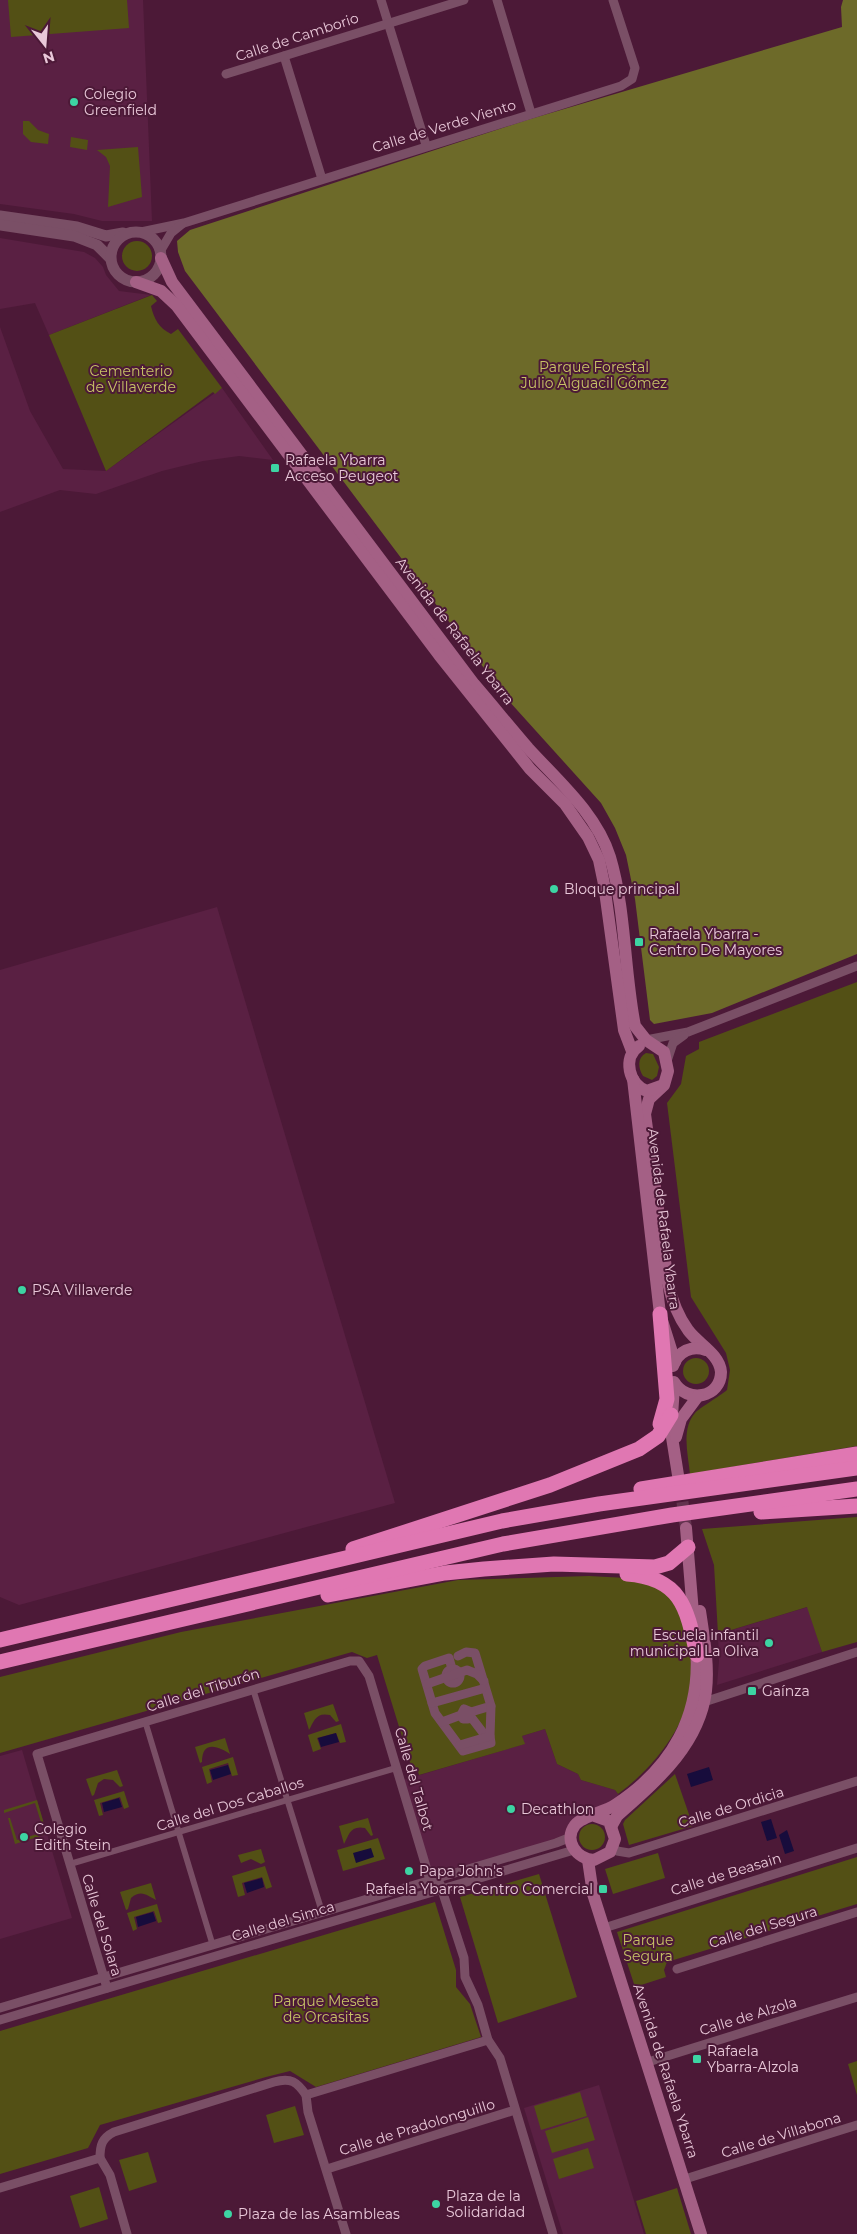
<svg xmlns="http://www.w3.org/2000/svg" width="857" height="2234" viewBox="0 0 857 2234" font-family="Montserrat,sans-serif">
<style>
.built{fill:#5a2043}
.green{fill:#535015}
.forest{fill:#6d6a29}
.water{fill:#170c3c}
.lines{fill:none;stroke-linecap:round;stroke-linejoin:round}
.secondary-tunnel{stroke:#64334f;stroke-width:12;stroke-dasharray:12 6;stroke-linecap:butt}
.pedestrian{stroke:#7a4f66;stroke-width:6}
.minor{stroke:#7a4f66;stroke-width:9}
.tertiary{stroke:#7a4f66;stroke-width:11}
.secondary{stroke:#a46085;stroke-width:12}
.motorway{stroke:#e077b2;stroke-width:15}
.poi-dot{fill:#3dd4a3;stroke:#4c1937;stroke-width:2}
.labels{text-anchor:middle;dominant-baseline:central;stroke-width:4;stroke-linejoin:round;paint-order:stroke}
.street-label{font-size:14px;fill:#e9c8d9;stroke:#4c1937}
.poi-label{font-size:14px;fill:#e9c8d9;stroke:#4c1937;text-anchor:start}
.park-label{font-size:14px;fill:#c7c366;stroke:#4c1937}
</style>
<rect width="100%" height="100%" fill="#4c1937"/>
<g class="built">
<polygon points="0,0 143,0 152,221 102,221 74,214 0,204"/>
<polygon points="0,238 84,252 95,258 103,267 106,275 119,291 151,295 49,335 35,303 0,309"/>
<polygon points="0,327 30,411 63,469 106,471 222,388 273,460 239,456 203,461 162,471 96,494 60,490 0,512"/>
<polygon points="217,907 395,1503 19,1605 0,1597 0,970"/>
<polygon points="808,1607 822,1652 717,1685 719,1661 718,1634"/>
<polygon points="545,1729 557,1764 578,1774 581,1780 615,1790 622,1799 595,1816 571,1837 430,1880 400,1781 524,1744 522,1736"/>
<polygon points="22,1750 72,1918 0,1939 0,1756"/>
<polygon points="599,2085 644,2234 563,2234 524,2108"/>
</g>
<g class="green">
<polygon points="8,0 127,0 129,28 11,37"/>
<polygon points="23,121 29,121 38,130 49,134 48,144 31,142 23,134"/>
<polygon points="71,137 88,140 87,150 70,147"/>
<polygon points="138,147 142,197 108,207 110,166 106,157 97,150"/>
<circle cx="137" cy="256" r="15"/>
<path d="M152 295 157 301 151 306C154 319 159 328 171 334L178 329 222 388 215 394 213 392 106 471 49 335Z"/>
<path d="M857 982V1446L690 1474C688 1454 681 1429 695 1413 698 1409 720 1396 727 1390L730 1370 726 1353 691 1297 667 1103 681 1084 686 1056 699 1049V1042Z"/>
<path d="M646 1053 653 1054 659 1067 657 1076 652 1080 643 1076C638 1068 637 1058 646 1053Z"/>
<circle cx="696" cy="1371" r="13"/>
<polygon points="857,1517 857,1642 822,1652 807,1607 718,1634 714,1565 702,1529"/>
<path d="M589 1576C612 1578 644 1576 664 1589 676 1598 685 1622 687 1636 689 1646 691 1656 692 1666 696 1717 656 1766 618 1794L615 1790 581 1780 578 1774 557 1764 545 1729 522 1736 525 1744 419 1775 417 1768 412 1769 377 1655 367 1658 352 1652 0 1753V1677L181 1632 458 1580Z"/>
<path d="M333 1704 339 1721 336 1722 330 1715C316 1712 314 1721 309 1730L304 1713Z"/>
<polygon points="341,1724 346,1742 340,1743 336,1733 317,1738 321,1749 313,1752 308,1735"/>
<path d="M225 1738 230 1754C221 1748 202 1738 202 1762L200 1763 195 1747Z"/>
<polygon points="233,1757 238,1775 232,1776 228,1763 209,1769 212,1782 207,1784 202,1767"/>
<polygon points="117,1770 123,1786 120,1787 113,1780 104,1779 98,1783 94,1795 92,1796 86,1779"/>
<polygon points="675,1774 693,1826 629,1845 623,1824 625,1820"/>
<polygon points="124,1791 129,1807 124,1809 120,1797 100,1803 103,1815 99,1816 94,1800"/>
<polygon points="37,1800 47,1834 15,1844 8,1818 10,1818 17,1840 44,1832 35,1803 4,1813 4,1810"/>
<path d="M368 1818 373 1835 371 1836 365 1828C350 1825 349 1835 344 1844L339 1826Z"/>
<circle cx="592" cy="1837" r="13"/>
<polygon points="378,1838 385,1859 343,1871 337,1850"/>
<polygon points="261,1849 265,1862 261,1864 251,1859 241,1863 238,1855"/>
<polygon points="658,1853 665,1878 613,1894 605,1869"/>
<polygon points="857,1857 857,1904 667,1962 664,1970 666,1977 635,1987 617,1932"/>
<polygon points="265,1866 272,1887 266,1889 262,1877 242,1883 245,1895 238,1897 232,1876"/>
<polygon points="539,1874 577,1997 498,2023 460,1897"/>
<path d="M151 1883 156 1900C147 1896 142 1889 131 1898L128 1909 126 1910 120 1892Z"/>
<polygon points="435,1902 456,1970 456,1987 470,2004 481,2037 316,2087 290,2071 266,2077 100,2125 88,2148 0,2174 0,2031"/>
<polygon points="157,1904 162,1922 158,1923 154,1911 134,1917 137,1929 133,1931 127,1913"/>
<polygon points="857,2061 857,2095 848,2064"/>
<polygon points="580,2092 587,2116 541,2130 534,2106"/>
<polygon points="295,2106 304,2135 274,2143 266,2115"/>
<polygon points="588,2117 595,2140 552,2153 545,2131"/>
<polygon points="588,2148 594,2168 559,2179 553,2159"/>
<polygon points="148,2152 157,2182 129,2191 119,2160"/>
<polygon points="99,2187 108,2219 80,2228 70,2196"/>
<polygon points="677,2188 691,2234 646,2234 636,2201"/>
</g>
<polygon class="forest" points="843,0 857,0 857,954 712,1013 654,1024 650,1020 635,899 626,855 615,828 601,803 508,700 185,271 178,252 177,241 190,230 527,120 842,27 841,7"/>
<g class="water">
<polygon points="336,1733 339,1742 321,1747 318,1738"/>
<polygon points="228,1765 231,1774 213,1780 210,1770"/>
<polygon points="709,1767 713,1780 691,1787 687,1774"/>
<polygon points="119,1798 122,1807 104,1812 102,1803"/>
<polygon points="771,1819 777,1838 767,1841 761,1822"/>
<polygon points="787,1830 794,1851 785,1854 779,1835"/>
<polygon points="371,1848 374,1857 356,1863 353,1853"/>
<polygon points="262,1878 264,1887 247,1893 244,1883"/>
<polygon points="153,1912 156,1921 138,1927 136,1917"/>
</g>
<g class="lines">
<polyline class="secondary-tunnel" points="680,1484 686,1528"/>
<g class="pedestrian">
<polyline points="253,1689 322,1912"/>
<polyline points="145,1721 213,1946"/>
<polyline points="70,1864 396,1768"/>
</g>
<g class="minor">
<polyline points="381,0 426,145"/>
<polyline points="497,0 531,113"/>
<polyline points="284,56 322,179"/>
<polyline points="226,74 464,0"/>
<polyline points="141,232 184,223 621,86 632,79 635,68 613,0"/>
<polyline points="161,250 171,233 182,224"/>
<polyline points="646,1040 688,1032 857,966"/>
<polyline points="667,1061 673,1043 684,1035"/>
<polyline points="458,1656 466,1652 475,1653 491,1706 471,1712"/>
<polyline points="452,1669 449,1658 425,1666 422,1669 435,1713 463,1751 491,1743 490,1736 484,1734 471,1717"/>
<circle cx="453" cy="1676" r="7"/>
<polyline points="427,1684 467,1670 477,1674 484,1681"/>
<polyline points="704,1702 857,1652"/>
<polyline points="432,1703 482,1689"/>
<polyline points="442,1722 461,1715 464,1709 471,1712 468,1719 463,1719 461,1715"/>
<polyline points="460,1745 490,1736 491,1706"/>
<polyline points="613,1847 617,1851 629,1853 857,1781"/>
<polyline points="440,1884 464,1958 465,1977 478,2005 488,2040 500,2058 553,2234"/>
<polyline points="604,1928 857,1848"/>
<polyline points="677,1969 857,1912"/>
<polyline points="107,1988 37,1754 350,1661 359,1661 369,1676 433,1890"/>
<polyline points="0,2008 556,1843 571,1837"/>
<polyline points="0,2020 574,1850"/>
<polyline points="648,2062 857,1997"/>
<polyline points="306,2095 308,2112 346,2234"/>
<polyline points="100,2158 110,2175 127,2234"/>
<polyline points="327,2169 515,2110"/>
<polyline points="685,2179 857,2125"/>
<path d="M0 2188 100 2158C100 2145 102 2138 114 2132L274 2082C291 2077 297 2082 306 2095L488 2040"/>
</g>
<g class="tertiary">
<polyline points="0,216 77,227 106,236 123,233"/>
<polyline points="0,225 74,236 97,245 110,258"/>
<circle cx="136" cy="257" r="25"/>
</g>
<g class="secondary">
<path d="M161 258 172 282 474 684C492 705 510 727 528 748 558 781 596 813 610 857 626 911 624 971 635 1026L646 1040 664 1052 668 1071 664 1085 649 1099 645 1114 668 1283C672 1301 677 1315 688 1330 697 1343 720 1354 721 1372 721 1398 687 1404 674 1382"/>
<polyline points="136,282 161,291 176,305 439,655 530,769 565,804 588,837 599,860 604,884 624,1030 632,1051"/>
<path d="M639 1046C622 1057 629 1086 647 1091L661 1086"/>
<polyline points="633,1079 660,1314 675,1362"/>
<path d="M673 1366C678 1351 692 1345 706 1350"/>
<polyline points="674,1386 671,1431 678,1475"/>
<polyline points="676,1437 681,1419 698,1396"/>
<polyline points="686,1528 694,1625"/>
<path d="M595 1816 609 1821 615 1839 610 1852 594 1860C577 1859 563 1841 575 1825 581 1817 604 1812 615 1805 672 1768 702 1715 696 1647"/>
<path d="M612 1825 617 1816C655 1782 699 1746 706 1691 709 1665 704 1638 700 1611"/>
<polyline points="588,1860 593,1894 701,2234"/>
</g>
<g class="motorway">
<polyline points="660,1424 667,1399 660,1314"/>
<polyline points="641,1489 857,1454"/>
<polyline points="761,1512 857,1506"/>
<polyline points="353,1549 550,1485 639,1449 658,1436 671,1415"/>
<path d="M627 1574C682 1578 687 1609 697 1655"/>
<polyline points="328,1595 445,1573 484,1569 554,1564 655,1567 669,1563 688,1547"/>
<polyline points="0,1640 502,1521 599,1504 857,1468"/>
<polyline points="0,1662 503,1544 672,1515 857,1489"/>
</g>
</g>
<g class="poi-dot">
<circle cx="74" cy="102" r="5"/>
<rect x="270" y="463" width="10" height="10" rx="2.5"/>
<circle cx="554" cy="889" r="5"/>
<rect x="634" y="937" width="10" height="10" rx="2.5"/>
<circle cx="22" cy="1290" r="5"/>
<circle cx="769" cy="1643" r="5"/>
<rect x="747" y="1686" width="10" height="10" rx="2.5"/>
<circle cx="511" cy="1809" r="5"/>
<circle cx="24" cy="1837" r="5"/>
<circle cx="409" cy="1871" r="5"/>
<rect x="598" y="1884" width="10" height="10" rx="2.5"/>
<rect x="692" y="2054" width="10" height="10" rx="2.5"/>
<circle cx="436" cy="2204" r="5"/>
<circle cx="228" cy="2214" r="5"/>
</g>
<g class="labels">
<g class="street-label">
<text transform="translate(297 37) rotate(-18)">Calle de Camborio</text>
<text transform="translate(444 126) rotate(-17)">Calle de Verde Viento</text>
<text transform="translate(455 631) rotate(52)">Avenida de Rafaela Ybarra</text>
<text transform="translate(664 1219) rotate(83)">Avenida de Rafaela Ybarra</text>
<text transform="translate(203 1690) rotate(-17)">Calle del Tiburón</text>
<text transform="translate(414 1779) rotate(74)">Calle del Talbot</text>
<text transform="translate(230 1804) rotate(-17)">Calle del Dos Caballos</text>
<text transform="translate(731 1807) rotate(-17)">Calle de Ordicia</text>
<text transform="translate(726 1874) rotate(-17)">Calle de Beasain</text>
<text transform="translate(283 1921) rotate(-17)">Calle del Simca</text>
<text transform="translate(102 1925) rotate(73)">Calle del Solara</text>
<text transform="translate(763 1927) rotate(-17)">Calle del Segura</text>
<text transform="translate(748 2016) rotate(-17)">Calle de Alzola</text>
<text transform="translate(666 2071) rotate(72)">Avenida de Rafaela Ybarra</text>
<text transform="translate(417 2127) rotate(-17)">Calle de Pradolonguillo</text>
<text transform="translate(781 2135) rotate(-17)">Calle de Villabona</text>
</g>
<g class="poi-label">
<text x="84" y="94">Colegio<tspan x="84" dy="16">Greenfield</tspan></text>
<text x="285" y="460">Rafaela Ybarra<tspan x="285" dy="16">Acceso Peugeot</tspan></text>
<text x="564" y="889">Bloque principal</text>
<text x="649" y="934">Rafaela Ybarra -<tspan x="649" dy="16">Centro De Mayores</tspan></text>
<text x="32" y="1290">PSA Villaverde</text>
<text x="759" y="1635" text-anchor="end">Escuela infantil<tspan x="759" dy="16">municipal La Oliva</tspan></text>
<text x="762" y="1691">Gaínza</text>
<text x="521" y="1809">Decathlon</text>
<text x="34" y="1829">Colegio<tspan x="34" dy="16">Edith Stein</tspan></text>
<text x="419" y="1871">Papa John's</text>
<text x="593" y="1889" text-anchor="end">Rafaela Ybarra-Centro Comercial</text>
<text x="707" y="2051">Rafaela<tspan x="707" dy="16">Ybarra-Alzola</tspan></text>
<text x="446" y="2196">Plaza de la<tspan x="446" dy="16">Solidaridad</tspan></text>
<text x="238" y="2214">Plaza de las Asambleas</text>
</g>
<g class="park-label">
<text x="594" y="367">Parque Forestal<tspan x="594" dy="16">Julio Alguacil Gómez</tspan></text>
<text x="131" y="371">Cementerio<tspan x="131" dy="16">de Villaverde</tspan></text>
<text x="648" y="1940">Parque<tspan x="648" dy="16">Segura</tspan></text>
<text x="326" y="2001">Parque Meseta<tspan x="326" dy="16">de Orcasitas</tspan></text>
</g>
</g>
<g transform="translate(45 45) rotate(163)" stroke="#4c1937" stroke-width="4" paint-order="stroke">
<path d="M0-4L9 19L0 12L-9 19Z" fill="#e9c8d9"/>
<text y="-8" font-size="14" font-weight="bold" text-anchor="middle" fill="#e9c8d9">N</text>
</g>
</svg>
